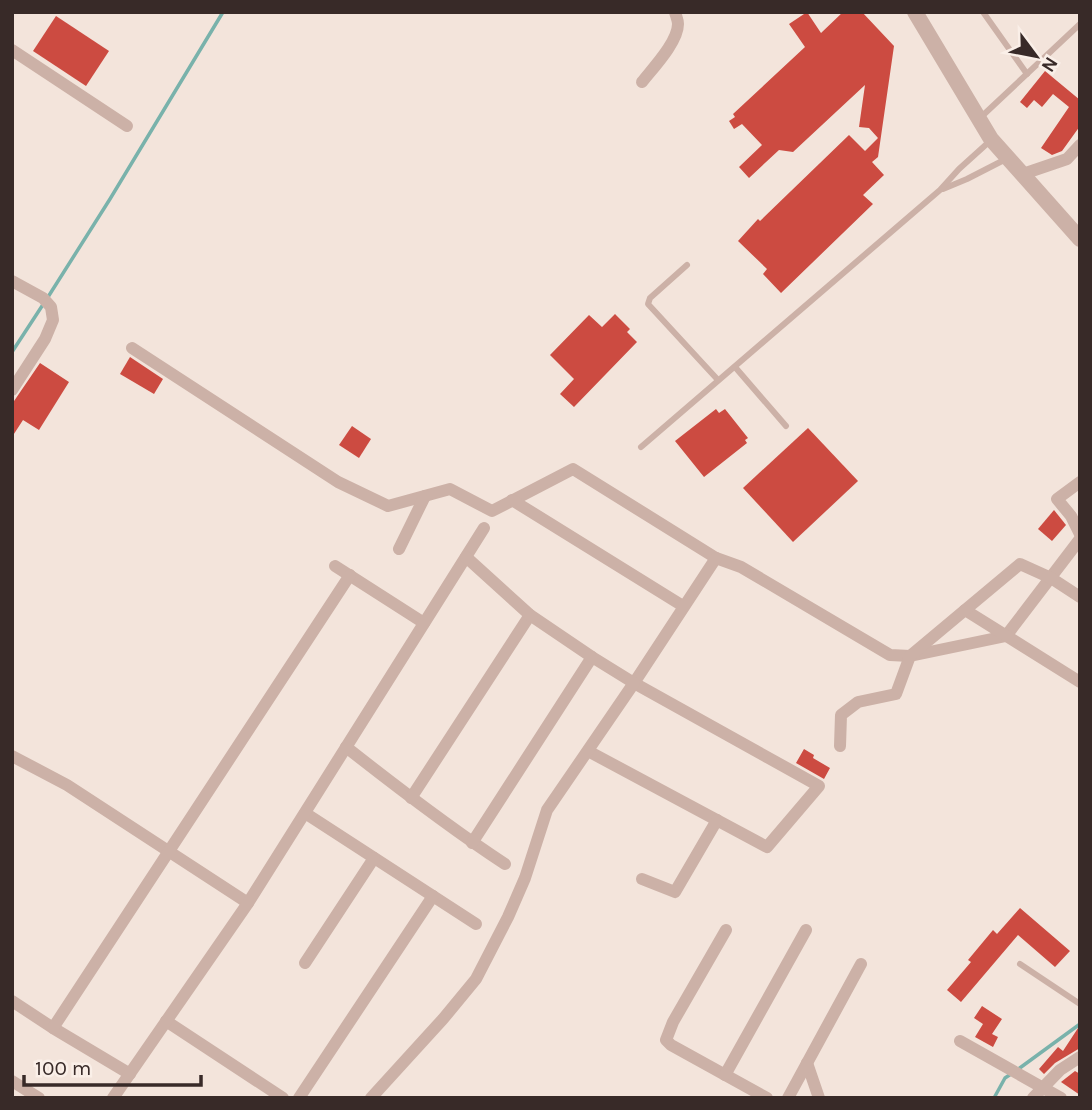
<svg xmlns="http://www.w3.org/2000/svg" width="1092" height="1110" viewBox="0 0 1092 1110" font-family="Karla,sans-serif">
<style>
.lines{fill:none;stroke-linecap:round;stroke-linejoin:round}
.stream{stroke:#79b2ab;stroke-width:3.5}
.building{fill:#cc4b41}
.service{stroke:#ccb1a7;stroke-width:6}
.minor{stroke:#ccb1a7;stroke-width:12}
.tertiary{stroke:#ccb1a7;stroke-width:16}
</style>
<rect width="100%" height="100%" fill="#f3e4db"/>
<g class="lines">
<g class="stream">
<polyline points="48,297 110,199 223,12"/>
<polyline points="12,352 44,303"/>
<polyline points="1017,1070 1080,1024"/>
<polyline points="994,1098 1005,1078 1011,1074"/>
</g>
</g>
<g class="building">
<polygon points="807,12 821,33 843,12 862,12 894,46 878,157 872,162 884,175 863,195 873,204 781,293 763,274 767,269 738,241 758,219 760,221 849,135 865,151 878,138 869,128 859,127 865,85 793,152 779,150 749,178 739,167 762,145 742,124 734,129 729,121 735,117 733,114 805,47 789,24"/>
<polygon points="56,16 109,51 86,86 33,51"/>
<polygon points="1045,71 1080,100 1080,126 1062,151 1052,155 1041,148 1069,107 1053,94 1042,107 1034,100 1027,108 1020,102"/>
<polygon points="615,314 630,329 627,332 637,342 574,407 560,394 574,379 550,355 589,315 602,327"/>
<polygon points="130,357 163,379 154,394 120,374"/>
<polygon points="40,363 69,382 39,430 23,420 12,437 12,404"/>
<polygon points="716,409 719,413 725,409 748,438 745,440 747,443 704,477 675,441"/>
<polygon points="352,426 371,439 359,458 339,445"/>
<polygon points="808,428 858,481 793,542 743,488"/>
<polygon points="1054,510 1066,525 1052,541 1038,529"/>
<polygon points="804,749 814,755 813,758 830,768 824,779 796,763"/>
<polygon points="1020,908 1070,951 1055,967 1018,935 961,1002 947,990 971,962 968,960 993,930 997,934"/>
<polygon points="982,1006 1002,1019 992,1034 998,1037 993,1047 975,1037 983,1024 974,1018"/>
<polygon points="1080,1025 1080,1048 1055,1063 1044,1074 1039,1069 1058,1047 1063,1051"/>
<polygon points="1075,1071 1080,1074 1080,1095 1061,1082"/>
</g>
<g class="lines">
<g class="service">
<polyline points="983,12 1027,74"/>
<polyline points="980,118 1080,24"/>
<polyline points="943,189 967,179 1006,159"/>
<polyline points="687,265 650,298 648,304 718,380"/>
<polyline points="735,367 786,426"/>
<polyline points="641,447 940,190 959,169 990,141"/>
<polyline points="1020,964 1080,1004"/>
</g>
<g class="minor">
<polyline points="12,50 127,126"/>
<path d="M642 82C653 68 678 42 678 24 678 20 676 16 675 12"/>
<polyline points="1023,174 1067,159 1080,145"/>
<polyline points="12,281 43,298 51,307 53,320 45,339 12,390"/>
<polyline points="132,348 338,482 388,506 450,489 492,511 573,469 716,558 741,567 890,655 910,656 1006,636 1080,539"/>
<polyline points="1080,482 1057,499 1071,516 1080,534"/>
<polyline points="512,500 683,606"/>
<polyline points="399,549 425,496"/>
<polyline points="335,566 424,623"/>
<polyline points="965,610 1080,682"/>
<polyline points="840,746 841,715 858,702 896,694 910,656 1020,564 1051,578 1080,597"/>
<path d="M346 747C398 788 450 828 505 864"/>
<polyline points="588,751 767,847 819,786 634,683 716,558"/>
<polyline points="12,756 67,785 248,903"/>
<polyline points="411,798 530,615"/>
<polyline points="305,813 476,924"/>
<polyline points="472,843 592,657"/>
<polyline points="642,879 675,892 717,820"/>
<polyline points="726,930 673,1022 666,1040 671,1045 767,1098"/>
<polyline points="305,963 374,858"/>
<polyline points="12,1001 53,1028 130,1074"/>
<polyline points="166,1021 283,1098"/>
<polyline points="53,1028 350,575"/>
<polyline points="960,1041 1061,1098"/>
<polyline points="807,1063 819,1098"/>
<polyline points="725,1075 806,930"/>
<polyline points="12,1081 39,1098"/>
<polyline points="113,1098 248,903 484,528"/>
<polyline points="299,1098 433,896"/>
<polyline points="371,1098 443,1019 476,979 508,917 525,878 547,810 634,683 592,657 530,615 466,557"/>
<polyline points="788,1098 861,964"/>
<polyline points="1033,1098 1060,1070 1080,1057"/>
</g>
<polyline class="tertiary" points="915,12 991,139 1080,239"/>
</g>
<rect width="1092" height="1110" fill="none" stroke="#382a28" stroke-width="28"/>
<g transform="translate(1036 56) rotate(122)" stroke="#faefe8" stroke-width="5" paint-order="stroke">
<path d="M0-5L12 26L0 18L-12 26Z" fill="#382a28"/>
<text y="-10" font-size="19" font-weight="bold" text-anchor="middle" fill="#382a28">N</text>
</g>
<path d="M24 1075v10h177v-10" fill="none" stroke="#382a28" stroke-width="3.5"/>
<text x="35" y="1075" font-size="21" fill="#382a28" stroke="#faefe8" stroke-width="5" paint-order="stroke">100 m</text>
</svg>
